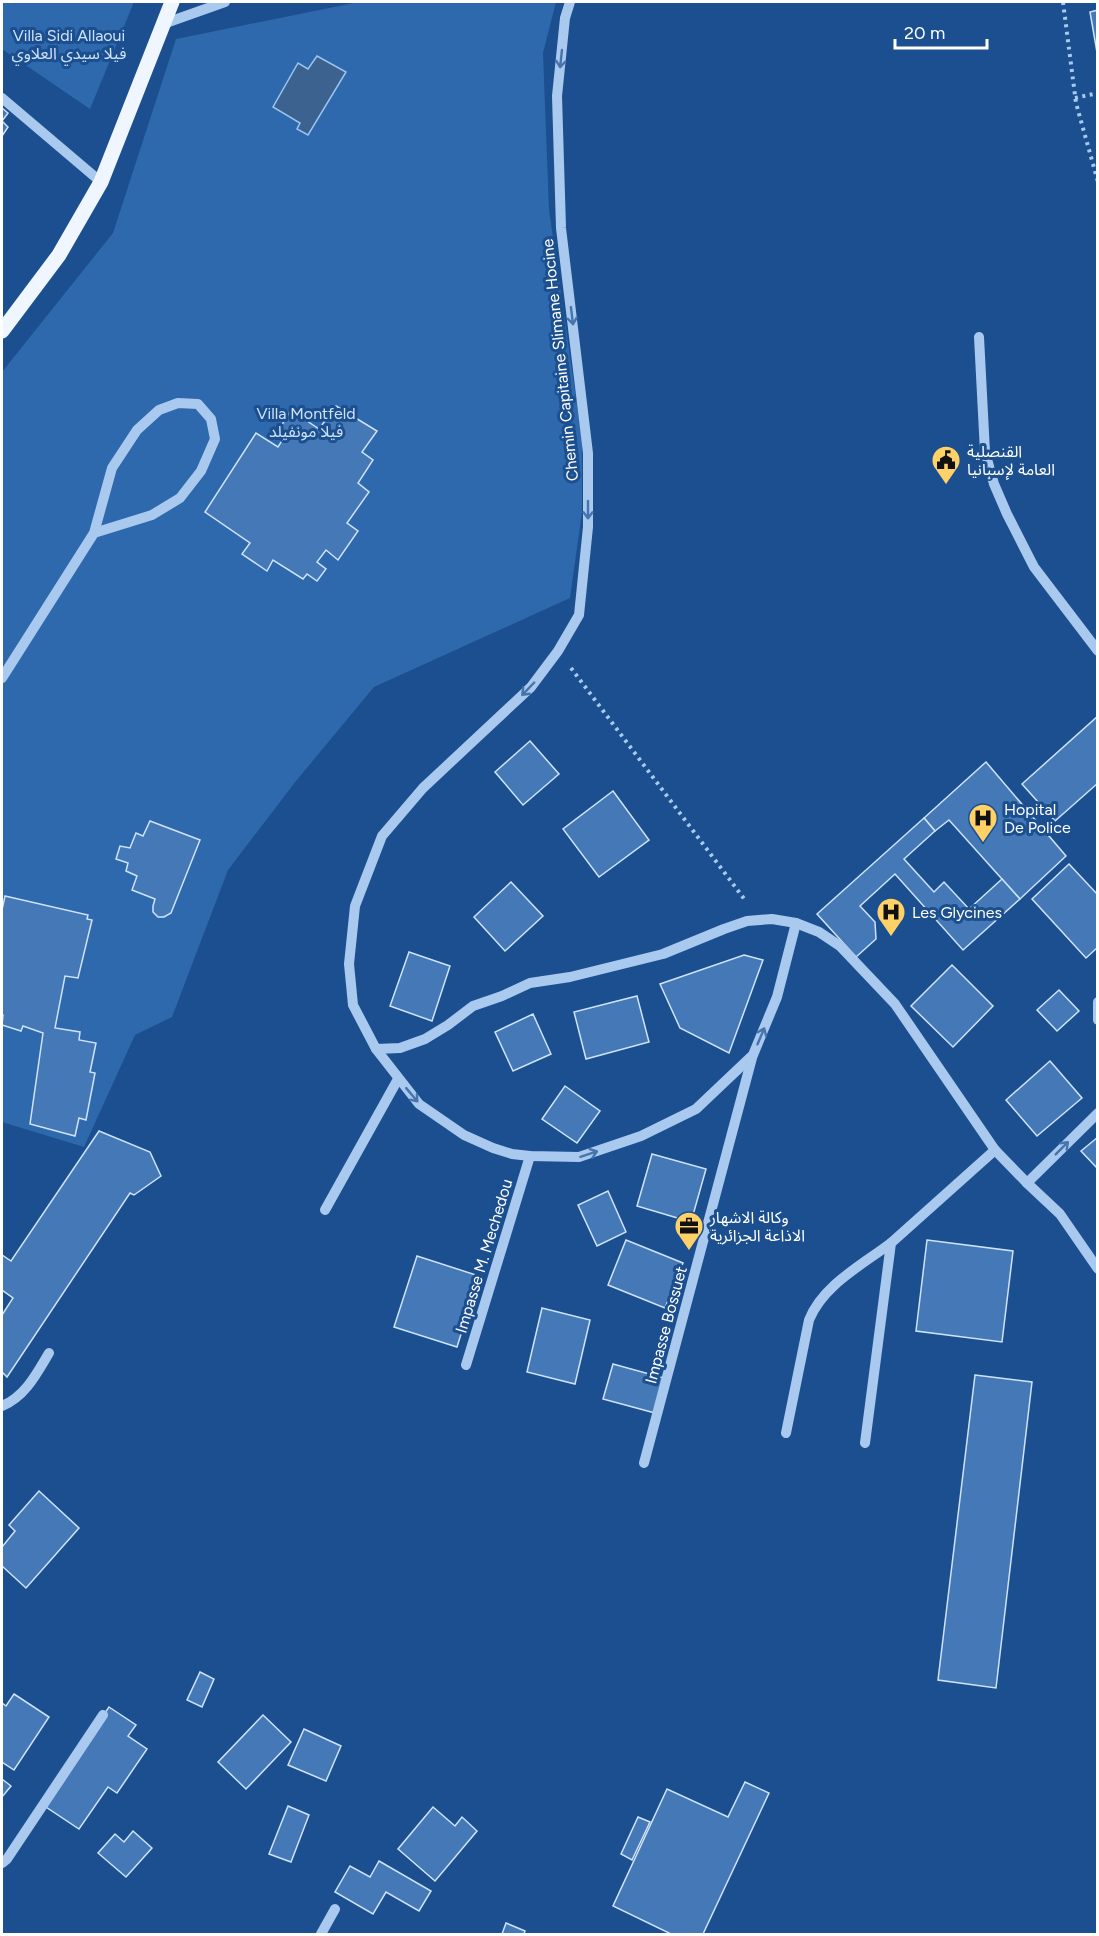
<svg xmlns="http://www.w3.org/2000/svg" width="1099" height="1936" viewBox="0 0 1099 1936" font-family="Figtree,'Noto Sans Arabic',sans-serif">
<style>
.green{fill:#2e69ad}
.water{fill:#3c6290;stroke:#9cc4f0;stroke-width:1.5}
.building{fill:#4478b7;stroke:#cfe3fa;stroke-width:1.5}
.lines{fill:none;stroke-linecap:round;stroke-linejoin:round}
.path{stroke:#a9c9ee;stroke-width:4;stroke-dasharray:3 4.5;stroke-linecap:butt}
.minor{stroke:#a9c9ee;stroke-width:10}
.major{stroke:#f0f6ff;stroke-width:15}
.oneway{stroke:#4674ac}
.labels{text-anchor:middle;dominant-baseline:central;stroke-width:6;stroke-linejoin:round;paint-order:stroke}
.park-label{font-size:16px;fill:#cfe3fa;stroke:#1b4f8f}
.street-label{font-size:16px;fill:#fff;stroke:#1b4f8f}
.poi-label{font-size:16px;fill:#fff;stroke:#1b4f8f;text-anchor:start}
</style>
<rect width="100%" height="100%" fill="#1b4f8f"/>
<g class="green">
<polygon points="2,2 134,2 90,109 2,49"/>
<polygon points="359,2 556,2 543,53 549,210 582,440 582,512 570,598 374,687 296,781 228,870 172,1017 135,1035 84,1147 2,1122 2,372 113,233 176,39"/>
</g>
<polygon class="water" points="317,56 346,72 308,135 297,129 300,123 273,107 298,63 308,69"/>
<g class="building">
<polygon points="1098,10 1098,58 1090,12"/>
<polygon points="2,108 8,113 2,121"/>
<polygon points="2,121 8,127 2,136"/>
<polygon points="336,406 377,431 362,452 373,460 358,483 369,492 347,523 358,531 338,560 326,550 317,562 326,569 317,581 307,574 303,579 273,560 267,571 242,554 250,543 205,512 256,433 278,447 285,436 278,431 291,410 319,429"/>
<polygon points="1098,716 1098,783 1055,821 1022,784"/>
<polygon points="530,741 559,774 523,805 495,772"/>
<polygon points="986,762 1066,856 1020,899 949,820 935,831 924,818"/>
<polygon points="613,791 649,840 599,877 563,829"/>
<polygon points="924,818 935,831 904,859 934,892 944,882 969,909 1002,879 1020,899 963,950 895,874 860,906 875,922 876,939 856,957 817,914"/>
<polygon points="150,821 200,840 171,913 164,917 158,917 153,912 153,906 155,899 132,890 137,876 126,871 128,863 116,859 120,846 130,848 136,833 143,836"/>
<polygon points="1069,864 1098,895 1098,947 1086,958 1032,899"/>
<polygon points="511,882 543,916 505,951 474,917"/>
<polygon points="5,896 88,915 87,919 92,920 78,978 65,976 55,1028 80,1032 79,1040 96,1043 90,1072 95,1073 86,1120 79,1118 75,1136 30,1124 43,1033 23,1026 21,1031 2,1025 3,1015 2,1014 2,910"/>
<polygon points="409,952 450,966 432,1021 390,1006"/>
<polygon points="744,955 763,960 729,1053 680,1028 660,984"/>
<polygon points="952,965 993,1006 953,1047 911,1006"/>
<polygon points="1059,990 1079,1011 1057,1031 1037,1010"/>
<polygon points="637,996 649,1042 586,1059 574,1012"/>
<polygon points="533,1014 551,1054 513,1071 495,1032"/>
<polygon points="1050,1061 1082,1098 1037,1136 1006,1100"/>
<polygon points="565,1086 600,1111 577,1143 542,1119"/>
<polygon points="99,1131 150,1152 161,1176 134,1195 130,1193 7,1377 2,1372 2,1315 13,1298 2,1290 2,1255 11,1261"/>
<polygon points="1098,1137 1098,1169 1081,1151"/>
<polygon points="652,1154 706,1169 691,1222 637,1206"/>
<polygon points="608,1191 626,1232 597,1246 578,1205"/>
<polygon points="626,1240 683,1263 665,1308 608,1285"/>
<polygon points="927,1240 1013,1251 1002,1342 916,1331"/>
<polygon points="417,1256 479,1276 457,1347 394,1327"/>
<polygon points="542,1308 590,1320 575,1384 527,1372"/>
<polygon points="613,1364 664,1378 655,1413 603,1399"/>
<polygon points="975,1375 1032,1382 996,1688 938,1680"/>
<polygon points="39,1491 79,1528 26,1588 2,1566 2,1547 15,1531 9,1525"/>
<polygon points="200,1672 214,1679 202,1707 187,1700"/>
<polygon points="14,1694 49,1717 14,1770 2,1762 2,1703 6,1706"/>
<polygon points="109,1707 136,1725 128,1736 147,1749 117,1793 108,1787 79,1829 43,1805"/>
<polygon points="263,1715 291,1742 246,1789 218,1762"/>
<polygon points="304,1729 341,1746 326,1781 288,1765"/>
<polygon points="2,1779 11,1786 2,1797"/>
<polygon points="745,1782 769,1793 703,1934 671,1934 613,1906 667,1789 728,1817"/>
<polygon points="288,1806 309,1815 291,1862 269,1854"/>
<polygon points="433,1807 455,1826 462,1817 477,1831 435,1881 398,1849"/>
<polygon points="638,1817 650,1822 632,1860 621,1854"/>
<polygon points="133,1831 152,1848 126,1877 98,1853 115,1834 124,1842"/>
<polygon points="379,1861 431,1891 419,1911 386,1892 373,1914 335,1892 350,1866 370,1877"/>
<polygon points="506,1923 525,1931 524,1934 502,1934"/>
</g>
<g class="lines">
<g class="path">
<polyline points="1063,2 1076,103 1098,182"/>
<polyline points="1075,98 1098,93"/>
<polyline points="571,668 745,900"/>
</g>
<g class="minor">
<polyline points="570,2 565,18 557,96 561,228 588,453 588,527 579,615 558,651 531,687 423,788 382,836 355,906 349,964 353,1005 376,1049 400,1048 425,1039 448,1025 473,1006 502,996 530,983 570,977 663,954 724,929 747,921 772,919 796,923 819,932 840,946 895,1004 995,1150 1027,1183 1060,1214 1098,1269"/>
<polyline points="163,24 225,2"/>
<polyline points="2,98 101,182"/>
<polyline points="979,337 985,452 994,484 1007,514 1034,567 1098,651"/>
<polyline points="2,678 94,533 112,468 137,430 159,410 178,403 198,404 211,419 215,439 201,471 180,498 152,515 94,533"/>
<polyline points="1098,1002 1098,1020"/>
<polyline points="376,1049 419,1104 464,1135 493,1148 512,1154 530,1156 579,1157 641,1136 696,1109 753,1055 777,997 796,923"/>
<polyline points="1027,1183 1098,1113"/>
<polyline points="325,1210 398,1079"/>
<polyline points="466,1365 530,1156"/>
<path d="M2 1406C25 1397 37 1373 49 1353"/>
<path d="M786 1433 809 1320C823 1285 862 1265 891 1243"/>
<polyline points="865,1443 891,1243 995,1150"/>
<polyline points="644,1463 752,1058"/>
<polyline points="2,1863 7,1859 103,1715"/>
<polyline points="321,1934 335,1909"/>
</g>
<polyline class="major" points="2,331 59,255 101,182 172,2"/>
</g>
<defs><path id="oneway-shaft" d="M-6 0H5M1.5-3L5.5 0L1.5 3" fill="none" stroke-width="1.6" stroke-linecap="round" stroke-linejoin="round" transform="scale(1.5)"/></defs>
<g class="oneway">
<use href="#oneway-shaft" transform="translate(561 59) rotate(96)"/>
<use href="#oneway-shaft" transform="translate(572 316) rotate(83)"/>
<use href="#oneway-shaft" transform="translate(588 510) rotate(90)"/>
<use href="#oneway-shaft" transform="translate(528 689) rotate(134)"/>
<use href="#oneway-shaft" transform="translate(761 1036) rotate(-67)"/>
<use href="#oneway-shaft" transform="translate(412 1095) rotate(50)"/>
<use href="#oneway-shaft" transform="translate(1062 1148) rotate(-45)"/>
<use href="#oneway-shaft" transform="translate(589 1154) rotate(-18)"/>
</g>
<defs>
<g id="civic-pin" transform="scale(1.5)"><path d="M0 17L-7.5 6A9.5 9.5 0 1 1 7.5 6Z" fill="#ffd166" stroke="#1b4f8f"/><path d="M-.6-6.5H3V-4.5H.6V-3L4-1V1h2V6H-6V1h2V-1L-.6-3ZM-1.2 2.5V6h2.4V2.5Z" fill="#111"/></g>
<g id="hospital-pin" transform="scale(1.5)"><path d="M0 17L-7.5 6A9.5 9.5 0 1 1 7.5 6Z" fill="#ffd166" stroke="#1b4f8f"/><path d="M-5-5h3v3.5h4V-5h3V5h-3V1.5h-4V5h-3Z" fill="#111"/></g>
<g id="office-pin" transform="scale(1.5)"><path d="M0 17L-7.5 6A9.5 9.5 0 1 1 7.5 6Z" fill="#ffd166" stroke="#1b4f8f"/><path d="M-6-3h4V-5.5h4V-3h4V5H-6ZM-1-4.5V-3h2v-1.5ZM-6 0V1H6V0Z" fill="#111"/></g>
</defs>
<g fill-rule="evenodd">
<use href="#civic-pin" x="946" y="460"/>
<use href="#hospital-pin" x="983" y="818"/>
<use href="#hospital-pin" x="891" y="912"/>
<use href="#office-pin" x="689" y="1226"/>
</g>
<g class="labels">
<g class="park-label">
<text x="69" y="35">Villa Sidi Allaoui<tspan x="69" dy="18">فيلا سيدي العلاوي</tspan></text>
<text x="306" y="413">Villa Montfeld<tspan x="306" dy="18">فيلا مونفيلد</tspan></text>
</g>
<g class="street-label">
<text transform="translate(560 360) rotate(-96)">Chemin Capitaine Slimane Hocine</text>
<text transform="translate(484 1256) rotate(-73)">Impasse M. Mechedou</text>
<text transform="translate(666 1325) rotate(-75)">Impasse Bossuet</text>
</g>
<g class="poi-label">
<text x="967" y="451">القنصلية<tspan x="967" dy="18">العامة لإسبانيا</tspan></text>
<text x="1004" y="809">Hopital<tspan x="1004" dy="18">De Police</tspan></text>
<text x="912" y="912">Les Glycines</text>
<text x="710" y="1217">وكالة الاشهار<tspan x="710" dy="18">الاذاعة الجزائرية</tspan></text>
</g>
</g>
<rect width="1099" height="1936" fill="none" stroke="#ffffff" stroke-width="6"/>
<path d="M895 39v9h92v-9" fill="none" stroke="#ffffff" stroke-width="3"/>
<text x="904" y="39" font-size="18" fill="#ffffff" stroke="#1b4f8f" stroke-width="4.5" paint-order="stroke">20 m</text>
</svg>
